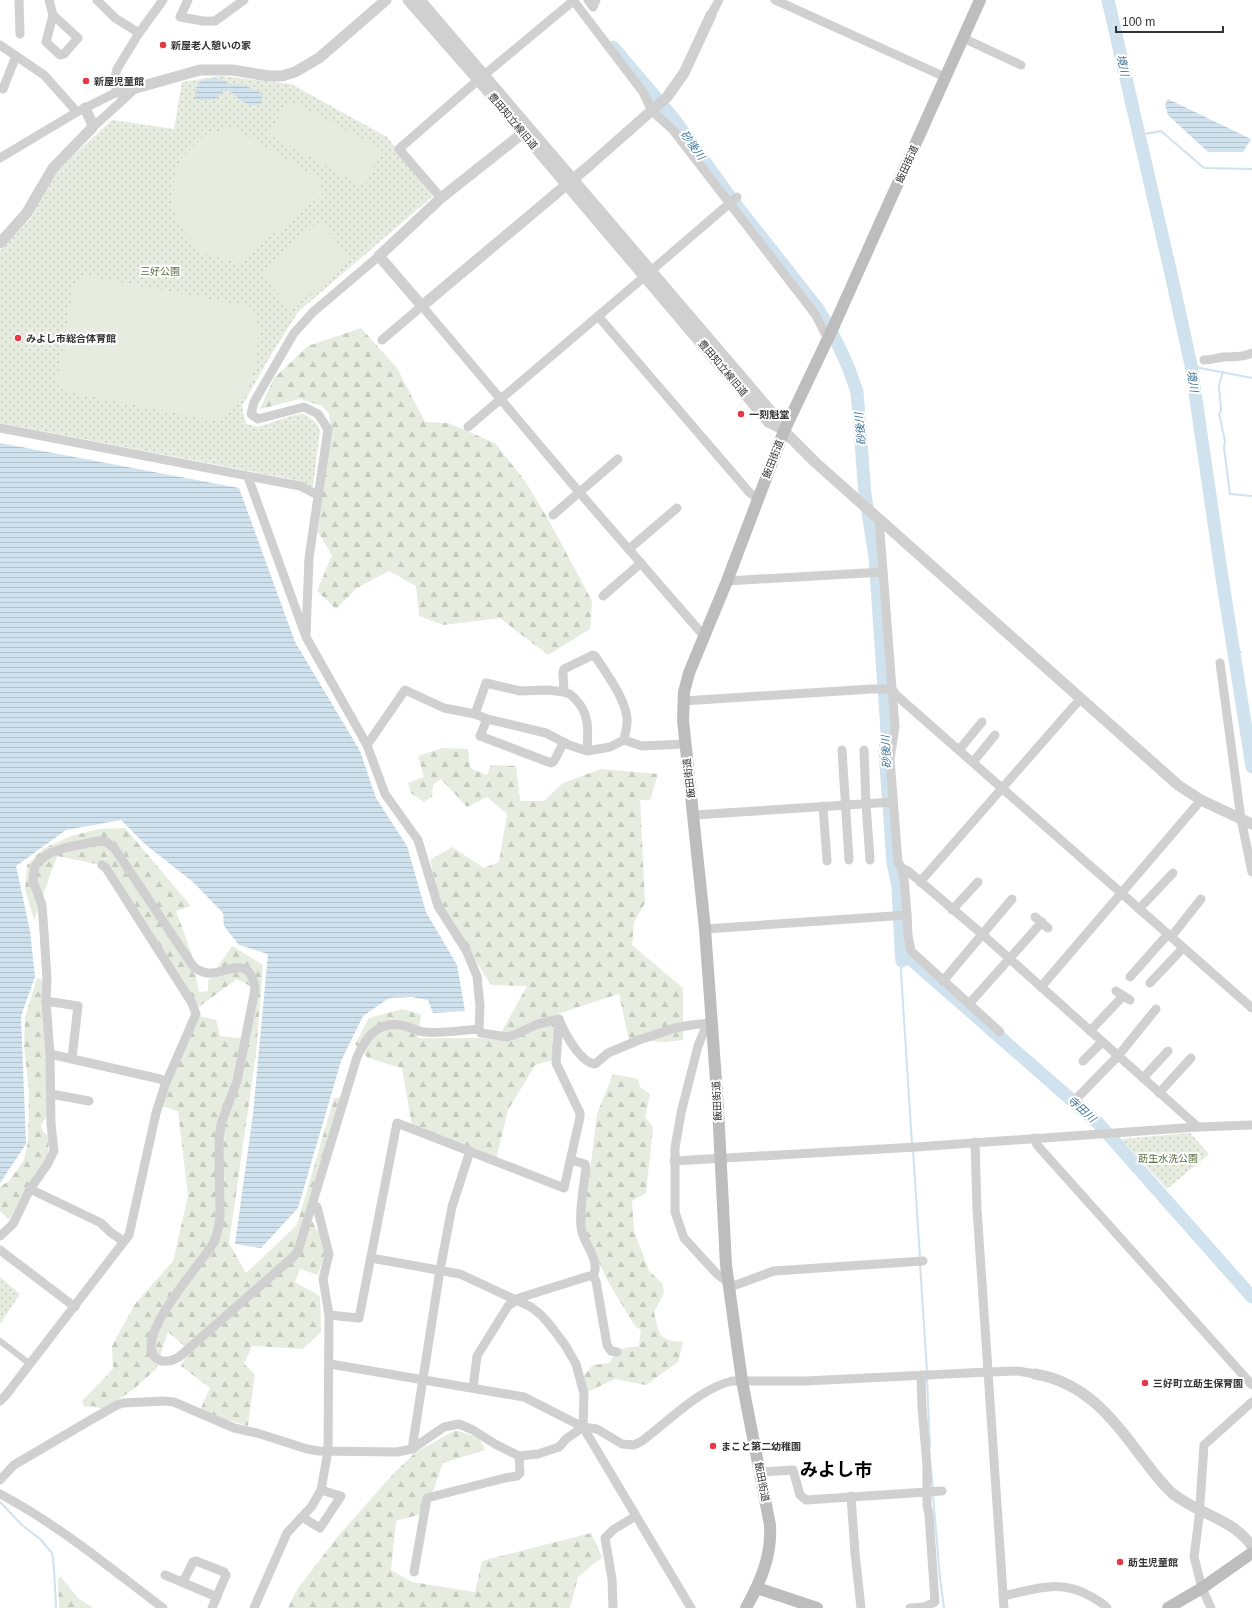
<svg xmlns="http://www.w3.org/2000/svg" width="1252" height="1608" viewBox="0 0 1252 1608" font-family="Helvetica,'Noto Sans JP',sans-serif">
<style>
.grass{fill:url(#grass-dots)}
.forest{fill:url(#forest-firs)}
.garden{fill:#e6ecdf}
.water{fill:url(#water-rules)}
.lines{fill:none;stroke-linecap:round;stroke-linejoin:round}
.stream{stroke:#cfe2ee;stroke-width:2}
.river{stroke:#cfe2ee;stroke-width:13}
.pedestrian{stroke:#d0d0d0;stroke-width:6}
.minor{stroke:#d0d0d0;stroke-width:9}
.tertiary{stroke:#d0d0d0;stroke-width:11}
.secondary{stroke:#bdbdbd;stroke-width:12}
.poi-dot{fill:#e63946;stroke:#fff;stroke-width:1.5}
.labels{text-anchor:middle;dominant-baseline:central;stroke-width:4;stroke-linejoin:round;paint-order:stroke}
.poi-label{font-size:10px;font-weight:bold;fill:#333;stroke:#fff;text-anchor:start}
.street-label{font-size:10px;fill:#333;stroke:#fff}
.park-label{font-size:10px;fill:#56703f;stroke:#fff}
.water-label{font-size:11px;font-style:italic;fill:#3f7597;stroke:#fff}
.town-label{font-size:18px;font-weight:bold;fill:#000;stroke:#fff}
</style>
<defs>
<pattern id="grass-dots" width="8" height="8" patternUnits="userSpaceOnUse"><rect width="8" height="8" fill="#e6ecdf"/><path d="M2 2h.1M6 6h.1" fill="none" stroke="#c6cbc0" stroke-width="1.8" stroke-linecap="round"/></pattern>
<pattern id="forest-firs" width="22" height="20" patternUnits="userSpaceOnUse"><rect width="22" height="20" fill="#e6ecdf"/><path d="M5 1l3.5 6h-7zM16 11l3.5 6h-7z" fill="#c6cbc0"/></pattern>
<pattern id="water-rules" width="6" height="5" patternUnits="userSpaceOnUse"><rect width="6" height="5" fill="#cfe2ee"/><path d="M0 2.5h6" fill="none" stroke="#b2c2cd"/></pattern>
</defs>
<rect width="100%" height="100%" fill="#fff"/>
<g class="grass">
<polygon points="220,76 291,84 387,137 433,196 298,312 268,360 242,406 246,424 258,427 294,415 304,414 316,422 320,431 313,487 291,479 0,423 0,251 30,219 51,176 112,120 174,129 182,82"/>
<polygon points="1190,1133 1209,1154 1167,1189 1121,1139"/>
<polygon points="0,1277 20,1294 0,1324"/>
</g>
<g class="forest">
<polygon points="361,328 397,368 425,422 448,423 495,443 525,481 548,519 592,601 590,629 548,655 500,618 444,625 419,616 416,586 389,571 357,588 336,609 317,591 332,555 318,532 323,483 331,427 329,414 322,406 300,399 260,409 274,378 308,346"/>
<polygon points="443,748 468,749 470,768 487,775 491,765 516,766 520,801 544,801 563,783 601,769 658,774 650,800 640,800 645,903 634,922 632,945 683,988 683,1040 666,1042 629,1040 619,994 557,1014 553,1060 535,1065 508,1110 496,1159 412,1126 402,1068 368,1058 355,1044 369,1018 402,1009 421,1014 418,1038 479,1038 497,1040 527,986 491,985 441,906 430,860 452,847 484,868 499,862 507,814 487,797 467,807 441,779 433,785 432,797 424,802 411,793 408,783 424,777 418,756"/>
<polygon points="125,828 191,906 176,911 191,952 199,992 208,991 208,981 232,946 263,965 256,1054 229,1243 246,1273 297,1225 334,1098 341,1097 308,1213 316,1229 329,1239 318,1275 300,1269 295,1282 320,1296 321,1332 303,1349 252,1346 244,1364 255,1374 248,1426 199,1412 210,1388 181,1366 189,1350 168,1332 156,1369 135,1388 105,1409 92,1406 85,1407 82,1401 113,1369 112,1346 135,1304 173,1261 188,1196 178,1111 161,1106 199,1016 216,1020 220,1036 247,1039 250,986 237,979 196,1009 111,867 57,856 34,920 25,889 27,865 43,849 71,836 99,829"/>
<polygon points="37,978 43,980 48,1114 41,1125 43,1132 49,1136 48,1156 27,1187 9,1220 0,1211 0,1187 10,1180 24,1160 28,1142 29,1090 24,1046 25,1017"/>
<path d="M613 1074 638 1079 640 1087 650 1094 645 1117 653 1127 646 1193 632 1201 634 1231 649 1271 662 1283 664 1293 654 1312C659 1334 658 1341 683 1342L678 1362 646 1385 615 1379 587 1392 582 1377 593 1365 609 1363 619 1349 639 1346 641 1330 635 1326 610 1285 583 1228 597 1114Z"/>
<polygon points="456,1430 479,1438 485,1450 443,1463 425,1513 396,1521 391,1570 412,1582 475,1592 482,1561 591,1533 602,1557 578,1577 570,1608 288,1608 298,1588 339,1535 394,1473 416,1452"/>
<polygon points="61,1577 78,1598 93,1608 59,1608 58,1579"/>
</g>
<g class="garden">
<polygon points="288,100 382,149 364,186 269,135"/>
<polygon points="233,128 320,179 322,195 237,263 203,253 185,233 173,208 174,181 181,159 206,134"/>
<polygon points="320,221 351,259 291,310 260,273"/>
<polygon points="87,276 252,307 259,327 257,357 248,388 231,409 217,421 63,391 57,379 74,284"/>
</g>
<g class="water">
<path d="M216 78 232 85 239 84 246 86 261 93 262 98 261 103C251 110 236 98 229 90H225L214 100H197L195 99C196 80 198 81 216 78Z"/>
<polygon points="1168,99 1251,139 1243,152 1208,152 1168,115 1165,104"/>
<polygon points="0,443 239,488 295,642 360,751 376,798 407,846 426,912 457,965 465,1011 433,1013 428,1000 412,997 389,998 363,1016 341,1061 298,1208 261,1248 235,1244 253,1114 268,954 239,945 224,926 223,913 193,882 146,845 121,820 66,830 16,866 30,931 35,977 21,1016 26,1144 0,1183"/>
</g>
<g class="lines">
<g class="stream">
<polyline points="1139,135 1161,131 1204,168 1252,169"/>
<polyline points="1190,363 1200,368 1252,378"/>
<polyline points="1223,372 1219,385 1221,411 1219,414 1225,441 1224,448 1230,494 1252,496"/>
<polyline points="1234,653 1241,652"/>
<polyline points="902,961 901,972 912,1144"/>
<polyline points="913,1150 920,1258"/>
<polyline points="920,1264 927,1372"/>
<polyline points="927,1378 930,1447"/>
<polyline points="931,1470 933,1489"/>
<polyline points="933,1494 940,1578 944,1608"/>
<polyline points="0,1502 22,1525 40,1539 52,1553 54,1568 56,1608"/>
</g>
<g class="river">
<polyline points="1108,0 1171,274 1191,365 1221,571 1252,767"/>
<path d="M613 47 674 119 733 201 818 309C834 334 848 363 857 392L865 494 875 557 887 731 885 751 893 863 898 886 901 949"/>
<polyline points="902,961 901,949 906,955 1099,1124 1252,1297"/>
</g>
<polyline class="pedestrian" points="0,1341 30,1364"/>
<g class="minor">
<polyline points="19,0 20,34"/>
<polyline points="49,0 53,15 46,42 60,55 64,54 78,38 53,15"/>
<polyline points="97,0 115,18 139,33"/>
<polyline points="188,0 180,17 203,21 215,21 244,0"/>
<polyline points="573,0 643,92 652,111 673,130 815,314 828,339"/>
<polyline points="588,0 593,7 596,0"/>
<polyline points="775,0 945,77"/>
<polyline points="711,15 719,0"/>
<polyline points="963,38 1021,65"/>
<polyline points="0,45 44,75 77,112"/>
<polyline points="484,75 573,1"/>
<polyline points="3,89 16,56"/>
<polyline points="92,128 136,88"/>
<polyline points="0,158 77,112 117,92 114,81 117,69 139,33 163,0"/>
<polyline points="441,198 399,149 478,80"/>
<polyline points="652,270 737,197"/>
<polyline points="598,316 749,492 758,499"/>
<polyline points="382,340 422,306 579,492 704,636"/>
<path d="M1204 360C1211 360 1217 358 1223 357 1233 356 1242 358 1252 353"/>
<polyline points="732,380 768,423 784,431"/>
<polyline points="468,427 644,277"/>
<polyline points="0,428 300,486 318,495"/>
<polyline points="248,477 306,637 367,745 385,794 418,840 438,906 466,950 477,976 480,1006 479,1029"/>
<polyline points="553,515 618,459"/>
<polyline points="879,519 895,727 890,759 898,862 902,868"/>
<polyline points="629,549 677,508"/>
<polyline points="727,581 883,572"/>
<polyline points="603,596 641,563"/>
<polyline points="306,635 309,558 328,429 318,414 304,407 258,419 251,414 254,402 294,333 313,312 379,256"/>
<polyline points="1220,663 1241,819 1252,872"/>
<polyline points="683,701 872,689 892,689 896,695 1252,1008"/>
<polyline points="475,714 486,683 520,691 548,690 564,692"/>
<polyline points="487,719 480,736 551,763 554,761 564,742"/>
<polyline points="624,740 642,746 685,744"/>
<path d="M367 745 405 690 444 708 475 714 487 719 546 733 569 745 587 751 610 747 624 740C625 733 628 725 627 718 625 698 606 673 595 656L593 655 564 669 563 672 564 692C571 693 573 697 577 701 590 715 588 733 587 751"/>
<polyline points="842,750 849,860"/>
<polyline points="864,750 866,804 870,860"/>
<polyline points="959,750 982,722"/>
<polyline points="973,762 995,735"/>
<polyline points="823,806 827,861"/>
<polyline points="694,815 893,802"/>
<polyline points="920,882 1081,698"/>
<polyline points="1139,909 1173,873"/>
<polyline points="952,910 978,882"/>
<polyline points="907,915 908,935 911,951 1000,1032"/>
<polyline points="1035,917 1048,928"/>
<polyline points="705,929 907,915 904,878 902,868 908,871 982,934 1198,1127"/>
<polyline points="1171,937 1201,899"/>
<polyline points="1130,977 1168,934"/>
<polyline points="943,981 1012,899"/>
<polyline points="1150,983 1183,948"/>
<polyline points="1041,987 1201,800"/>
<polyline points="1116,991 1130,1000"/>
<polyline points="46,1001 78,1006 72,1058"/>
<polyline points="969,1004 1042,922"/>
<path d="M560 1022C565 1034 581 1063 595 1064L608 1053 639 1040 675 1028 691 1025 711 1023"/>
<polyline points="707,1024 698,1046 681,1113 675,1148 675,1212 684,1238 717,1274 728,1282"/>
<polyline points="1090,1031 1123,996"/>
<polyline points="50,1054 160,1079 164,1081 165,1085"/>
<polyline points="1083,1061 1102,1042"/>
<polyline points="1143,1078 1168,1051"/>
<polyline points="1159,1093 1191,1058"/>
<polyline points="51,1094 89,1101"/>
<polyline points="1076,1099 1118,1056 1156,1009"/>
<polyline points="1034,1138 1037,1145 1252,1385"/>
<polyline points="975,1142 977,1209 1004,1608"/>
<polyline points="674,1161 916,1147 1198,1127 1252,1125"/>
<polyline points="30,1189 101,1223 110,1232 123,1241"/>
<path d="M0 1236 13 1224 30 1189 47 1165 54 1151 51 1124 50 1054 46 1001 47 979 44 932 42 905 33 881 34 872 35 866 44 857 50 853 64 848 98 841 107 842 115 849 193 966C197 970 202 972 207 973 227 975 250 952 255 989L237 1081 221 1124 219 1140 220 1215C219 1224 218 1234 214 1242 204 1261 126 1344 159 1360 166 1363 172 1361 179 1357L293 1257 298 1251 357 1057C365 1039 377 1021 400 1025 408 1026 416 1031 424 1032 438 1034 464 1030 479 1029L481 1033 507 1037 514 1035 538 1024 559 1019"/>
<polyline points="0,1250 75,1307"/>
<polyline points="371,1258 460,1274 531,1307 541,1315 550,1325 565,1345 576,1364 584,1394 583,1427 691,1608"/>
<polyline points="593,1276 596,1281 607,1345 611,1351 617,1352"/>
<polyline points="728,1287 733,1286 774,1271 923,1261"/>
<polyline points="329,1315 359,1318 397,1123 564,1188 580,1117 580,1113 556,1063 559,1019"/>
<path d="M330 1364 524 1397 583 1427 597 1429 622 1444 634 1445 642 1441C669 1421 699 1389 732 1381H806L988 1372 1018 1371 1035 1374"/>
<path d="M473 1388 477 1356 508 1306 519 1298 589 1276H593C601 1262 585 1245 582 1232 578 1218 584 1184 586 1168L585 1164 571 1160"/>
<polyline points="0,1401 6,1395 129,1235 156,1113 165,1085 196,1014 192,1003 106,868 102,865"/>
<polyline points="412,1449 440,1270 452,1207 470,1151"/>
<polyline points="761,1472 793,1470 800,1495 806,1500 942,1491"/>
<polyline points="0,1480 14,1465 94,1418 117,1405 123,1403 163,1401 174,1402 234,1428 257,1433 307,1449 319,1451 397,1452 412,1449 444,1427 459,1424 473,1430 495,1444 519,1456 538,1454 559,1447 566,1439 583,1427"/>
<path d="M0 1494C59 1525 110 1568 163 1608"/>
<polyline points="851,1496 855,1553 861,1608"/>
<polyline points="302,1517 320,1528 341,1496 321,1490"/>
<polyline points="414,1572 427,1498 505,1478 517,1476 520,1473 519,1456"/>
<polyline points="165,1575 217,1597"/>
<polyline points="183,1582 193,1562 196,1561 224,1572 226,1575 212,1608"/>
<path d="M1003 1596C1036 1589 1060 1578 1092 1597 1098 1601 1103 1603 1107 1608"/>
<polyline points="254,1608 287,1533 312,1506 321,1490 328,1451 329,1315 323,1279 329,1254 318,1211 317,1207 313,1205"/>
<polyline points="613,1608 612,1579 605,1538 614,1529 636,1516"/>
<polyline points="910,1608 924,1607 935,1602 929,1514 927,1505 927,1466 922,1407 921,1375"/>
<polyline points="1211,1608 1202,1588 1194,1557 1199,1518 1204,1445 1252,1402"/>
</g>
<g class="tertiary">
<polyline points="408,0 478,80 732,380"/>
<polyline points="420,0 774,415 784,431 816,463 1178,785 1201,800 1252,824"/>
<polyline points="117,92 136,88 200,70 232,70 269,76 282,76 295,72 319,58 386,0"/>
<polyline points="523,133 441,198 379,256 422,306 590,165 667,97 684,73 711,15"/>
<polyline points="0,243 26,214 53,168 92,128 92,123 85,108"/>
<path d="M1035 1374C1088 1383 1114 1421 1144 1460 1153 1472 1161 1483 1172 1493 1197 1514 1232 1518 1252 1546"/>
</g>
<g class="secondary">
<polyline points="757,1588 817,1608"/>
<path d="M746 1608C761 1581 772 1555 770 1525L742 1381 726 1265 718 1108 705 929 683 720 684 692 689 673 727 581 784 431 832 330 980 0"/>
<polyline points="1168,1608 1202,1588 1252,1553"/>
</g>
</g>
<g class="poi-dot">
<circle cx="163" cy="45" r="4"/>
<circle cx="86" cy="81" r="4"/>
<circle cx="18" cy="338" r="4"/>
<circle cx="741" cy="414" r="4"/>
<circle cx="1145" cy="1383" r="4"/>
<circle cx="713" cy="1446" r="4"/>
<circle cx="1120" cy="1562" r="4"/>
</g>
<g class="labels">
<g class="poi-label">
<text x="171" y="45">新屋老人憩いの家</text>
<text x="94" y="81">新屋児童館</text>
<text x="26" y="338">みよし市総合体育館</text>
<text x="749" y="414">一刻魁堂</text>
<text x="1153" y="1383">三好町立莇生保育園</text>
<text x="721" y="1446">まこと第二幼稚園</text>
<text x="1128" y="1562">莇生児童館</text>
</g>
<g class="street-label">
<text transform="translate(513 121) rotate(50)">豊田知立線旧道</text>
<text transform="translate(907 164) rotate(-66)">飯田街道</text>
<text transform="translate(723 368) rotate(50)">豊田知立線旧道</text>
<text transform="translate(773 459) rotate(-69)">飯田街道</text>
<text transform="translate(689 778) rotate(-97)">飯田街道</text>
<text transform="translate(717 1101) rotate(-93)">飯田街道</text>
<text transform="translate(762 1482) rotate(79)">飯田街道</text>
</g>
<g class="park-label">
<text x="160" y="271">三好公園</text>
<text x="1168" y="1158">莇生水洗公園</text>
</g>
<g class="water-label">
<text transform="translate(1123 65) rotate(77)">境川</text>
<text transform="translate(693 145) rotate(54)">砂後川</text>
<text transform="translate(1193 381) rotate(81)">境川</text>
<text transform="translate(860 429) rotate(-95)">砂後川</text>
<text transform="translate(886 752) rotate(-93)">砂後川</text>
<text transform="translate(1082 1109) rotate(42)">寺田川</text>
</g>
<g class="town-label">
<text x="836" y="1470">みよし市</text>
</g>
</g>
<path d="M1116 26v6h107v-6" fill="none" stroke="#333333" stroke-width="2"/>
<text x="1122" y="26" font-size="12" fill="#333333" stroke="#ffffff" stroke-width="3" paint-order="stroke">100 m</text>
</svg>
